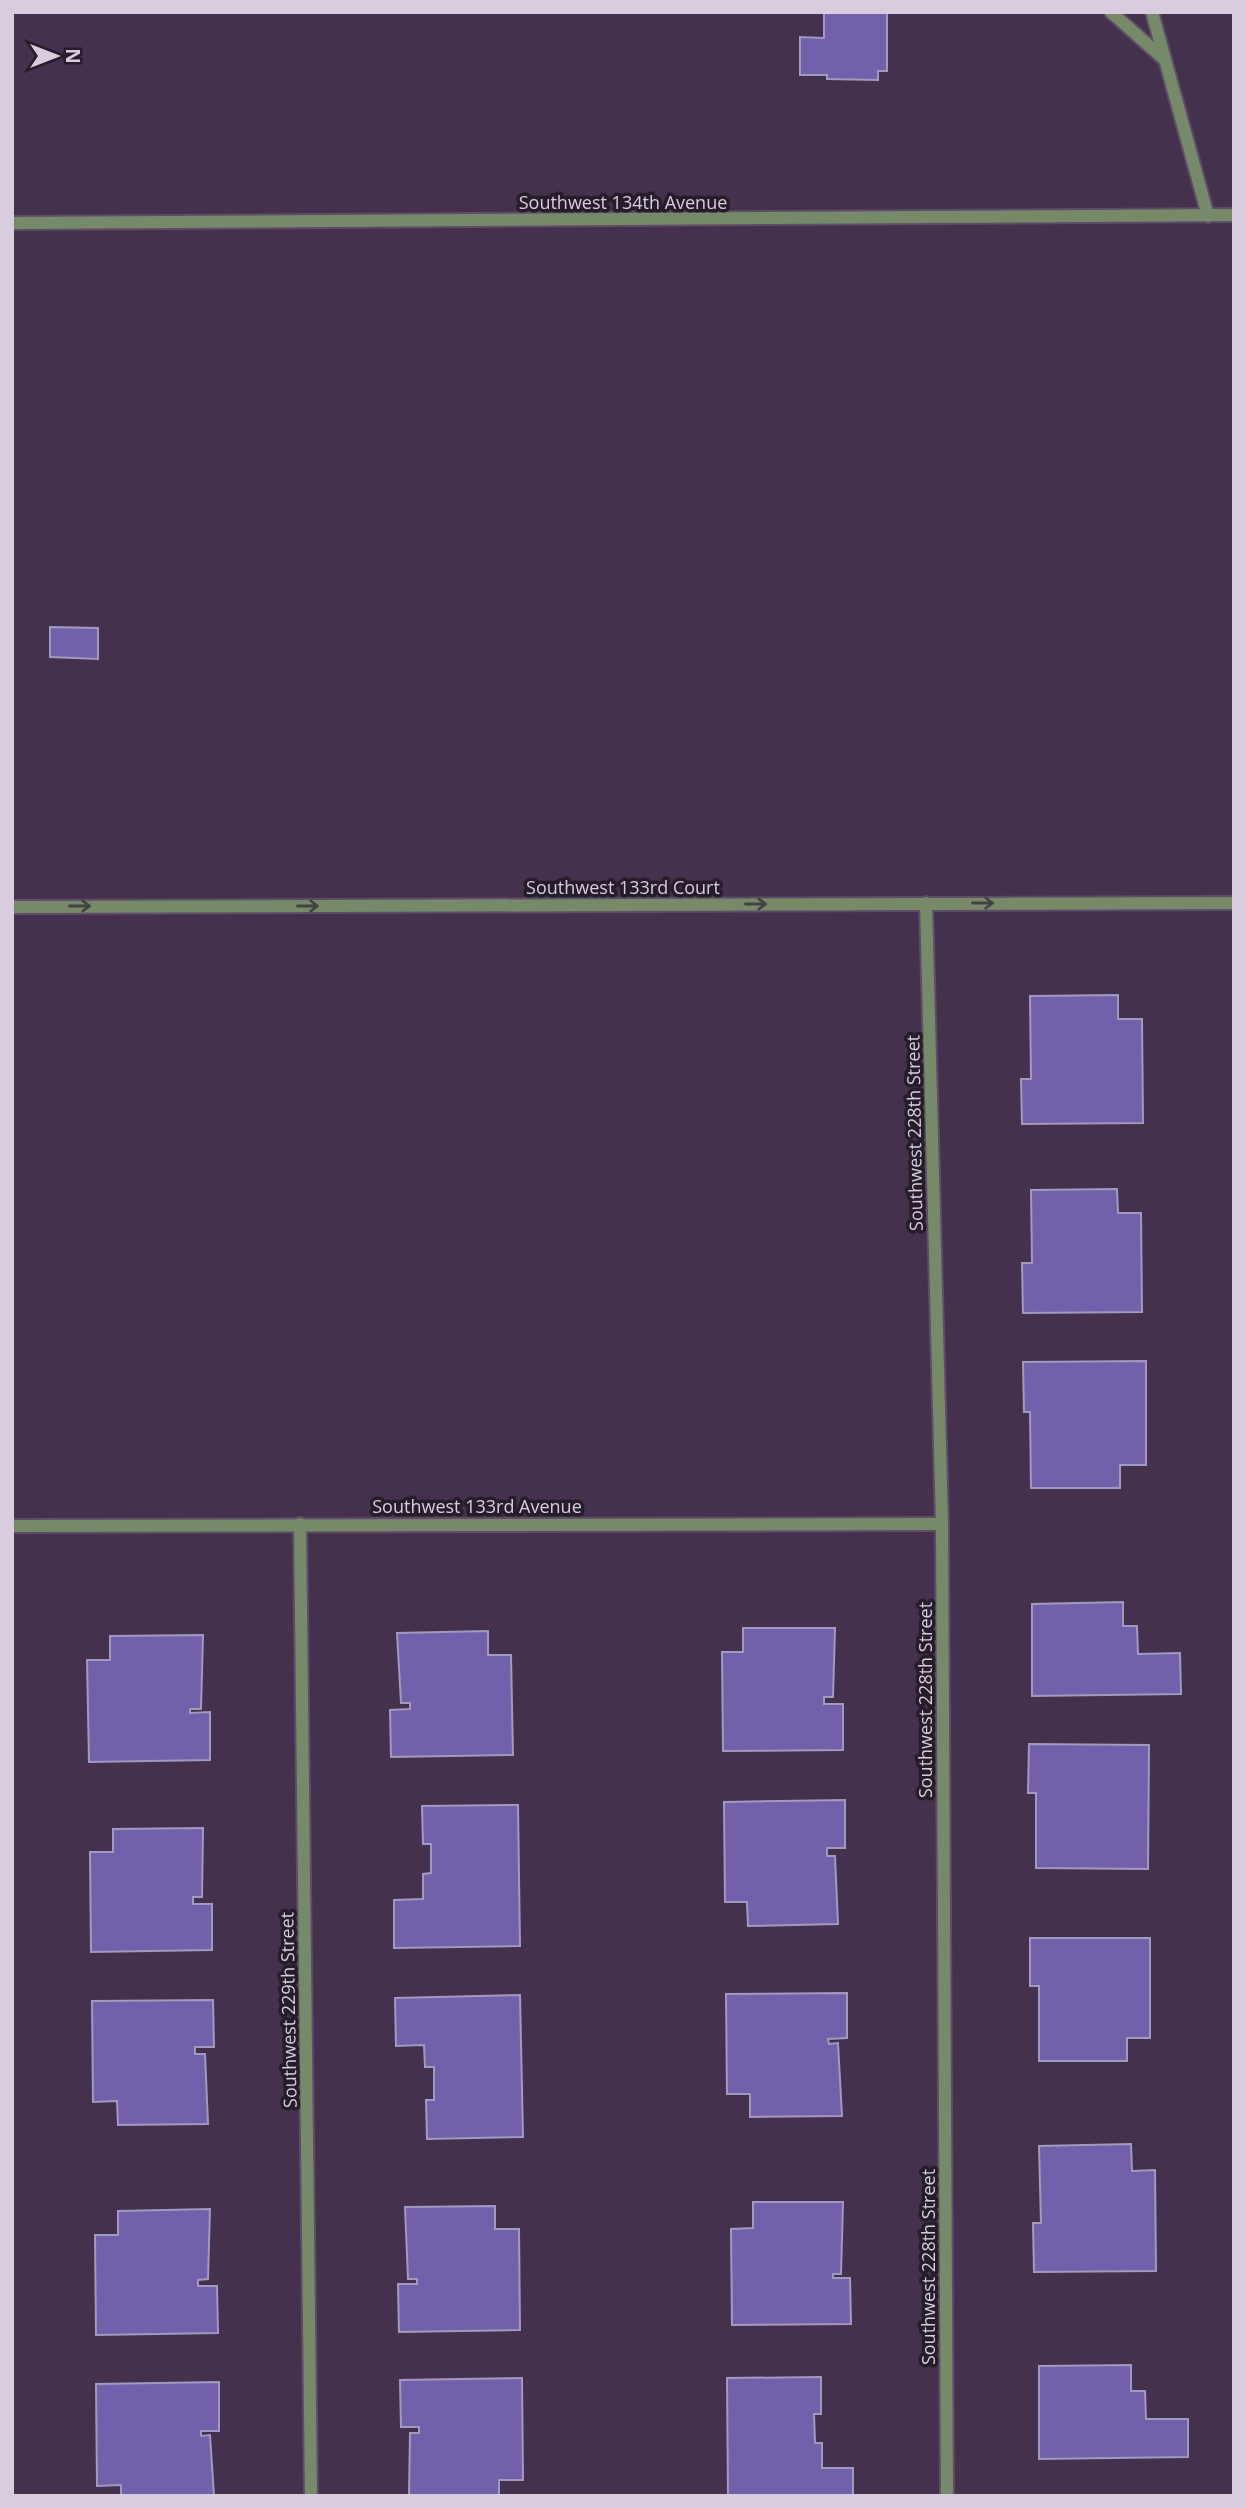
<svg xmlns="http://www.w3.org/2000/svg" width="1246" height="2508" viewBox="0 0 1246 2508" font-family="'Open Sans',sans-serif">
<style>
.building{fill:#7360ab;stroke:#a19ac0;stroke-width:2}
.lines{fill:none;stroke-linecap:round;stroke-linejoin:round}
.minor-casing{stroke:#5f4d68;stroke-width:16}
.minor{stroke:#768a6a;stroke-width:12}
.oneway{stroke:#424341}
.labels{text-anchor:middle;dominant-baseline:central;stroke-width:7;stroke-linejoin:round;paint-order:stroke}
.street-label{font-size:18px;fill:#d8cddf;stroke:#261d2b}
</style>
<rect width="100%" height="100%" fill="#44314e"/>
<g class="building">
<polygon points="833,12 887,12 887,71 878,71 878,80 827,79 827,75 800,75 800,37 824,38 824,13"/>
<polygon points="50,627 98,628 98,659 50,657"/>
<polygon points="1118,995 1118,1019 1142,1019 1143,1123 1022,1124 1021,1079 1031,1079 1030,996"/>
<polygon points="1117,1189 1118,1213 1141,1213 1142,1312 1023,1313 1022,1263 1032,1263 1031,1190"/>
<polygon points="1146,1361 1146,1465 1120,1465 1120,1488 1031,1488 1030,1412 1024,1412 1023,1362"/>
<polygon points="1123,1602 1123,1626 1137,1626 1138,1654 1180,1653 1181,1694 1032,1696 1032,1604"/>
<polygon points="743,1628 835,1628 833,1697 824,1697 824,1704 843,1704 843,1750 723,1751 722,1652 743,1652"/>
<polygon points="488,1631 488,1655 511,1655 513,1755 391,1757 390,1710 410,1709 410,1703 401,1703 397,1633"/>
<polygon points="203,1635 201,1709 190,1709 190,1713 210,1712 210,1760 89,1762 87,1660 110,1660 110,1636"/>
<polygon points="1029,1744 1149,1745 1148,1869 1036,1868 1036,1793 1028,1793"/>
<polygon points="845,1800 845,1848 827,1848 827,1856 835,1856 838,1924 748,1926 747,1902 725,1902 724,1802"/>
<polygon points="518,1805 520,1946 394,1948 394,1900 423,1899 423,1874 431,1873 431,1844 423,1844 422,1806"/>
<polygon points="203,1828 202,1897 193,1897 193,1904 212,1904 212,1950 91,1952 90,1852 113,1852 113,1829"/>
<polygon points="1030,1938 1150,1938 1150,2038 1127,2038 1127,2061 1039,2061 1039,1986 1030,1986"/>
<polygon points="847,1993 847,2038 828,2039 829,2044 838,2043 842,2116 750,2117 750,2094 727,2094 726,1994"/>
<polygon points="520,1995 523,2137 427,2139 426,2100 434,2100 434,2067 425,2067 424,2045 396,2046 395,1998"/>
<polygon points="213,2000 214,2047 195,2047 195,2054 205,2054 208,2124 118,2125 117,2101 93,2102 92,2001"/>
<polygon points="1131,2144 1132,2171 1155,2170 1156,2271 1034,2272 1033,2223 1041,2223 1039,2146"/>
<polygon points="753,2202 843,2202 841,2274 833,2274 833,2278 850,2278 851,2324 732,2325 731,2229 753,2228"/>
<polygon points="495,2206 495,2229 519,2229 520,2330 399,2332 398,2284 417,2284 417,2279 408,2279 405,2207"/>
<polygon points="210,2209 208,2279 198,2280 198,2286 217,2286 218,2333 96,2335 95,2235 118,2235 118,2211"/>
<polygon points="1131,2365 1131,2391 1145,2391 1146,2419 1188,2419 1188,2457 1039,2459 1039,2366"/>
<polygon points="821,2377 821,2414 814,2414 815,2443 822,2443 822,2468 853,2468 853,2496 728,2496 727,2378"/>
<polygon points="522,2378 523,2480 499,2480 499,2496 409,2496 410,2433 419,2433 419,2427 401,2427 400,2380"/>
<polygon points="219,2382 219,2431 201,2431 201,2436 210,2435 214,2496 121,2496 121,2485 97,2486 96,2384"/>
</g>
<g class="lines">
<g class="minor-casing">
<g id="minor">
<polyline points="1111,12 1165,60"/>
<polyline points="1152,12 1208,216"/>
<polyline points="12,223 1234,215"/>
<polyline points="926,903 942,1524 947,2496"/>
<polyline points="12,907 1234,903"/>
<polyline points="300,1524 311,2496"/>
<polyline points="12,1526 942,1524"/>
</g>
</g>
<use href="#minor" class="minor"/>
</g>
<defs><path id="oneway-shaft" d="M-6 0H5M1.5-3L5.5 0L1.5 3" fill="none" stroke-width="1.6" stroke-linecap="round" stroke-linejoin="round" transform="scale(1.75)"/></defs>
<g class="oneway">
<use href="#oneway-shaft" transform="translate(983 903)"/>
<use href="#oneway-shaft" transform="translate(756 904)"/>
<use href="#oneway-shaft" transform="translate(80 906)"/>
<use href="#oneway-shaft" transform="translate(308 906)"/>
</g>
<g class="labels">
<g class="street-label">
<text x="623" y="202">Southwest 134th Avenue</text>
<text x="623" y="887">Southwest 133rd Court</text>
<text transform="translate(914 1133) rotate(-91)">Southwest 228th Street</text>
<text x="477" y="1506">Southwest 133rd Avenue</text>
<text transform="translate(925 1700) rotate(-90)">Southwest 228th Street</text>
<text transform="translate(288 2010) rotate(-91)">Southwest 229th Street</text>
<text transform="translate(928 2267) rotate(-90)">Southwest 228th Street</text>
</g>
</g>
<rect width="1246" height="2508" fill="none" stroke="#d8cddf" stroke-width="28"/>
<g transform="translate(56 56) rotate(90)" stroke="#261d2b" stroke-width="5" paint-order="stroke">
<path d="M0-5L12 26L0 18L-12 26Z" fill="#d8cddf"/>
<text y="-10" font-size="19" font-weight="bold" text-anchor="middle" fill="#d8cddf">N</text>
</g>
</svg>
